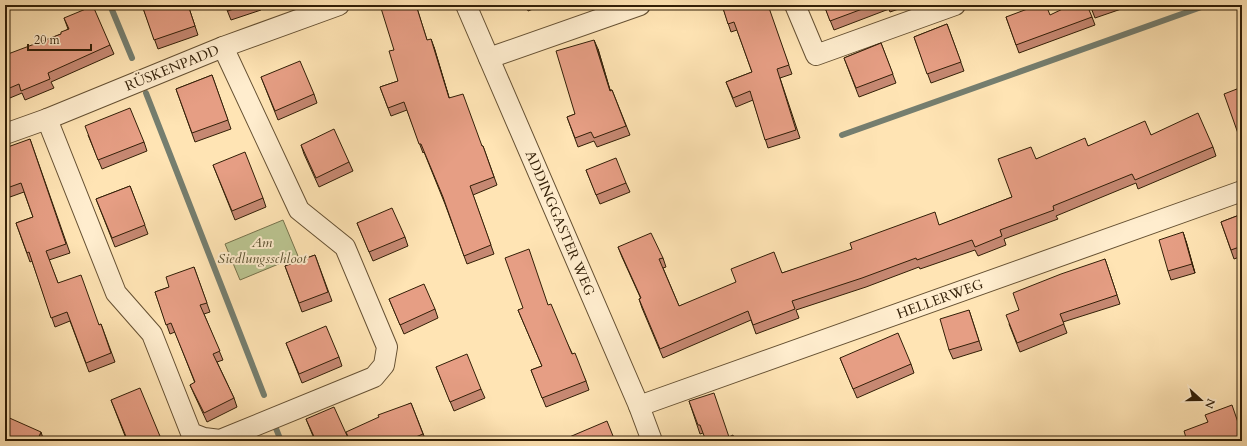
<svg xmlns="http://www.w3.org/2000/svg" width="1247" height="446" viewBox="0 0 1247 446" font-family="Cardo,serif">
<style>
.green{fill:#bbc591;stroke:#76724c}
.lines{fill:none;stroke-linecap:round;stroke-linejoin:round}
.stream{stroke:#757e6f;stroke-width:6}
.minor-casing{stroke:#655032;stroke-width:22}
.minor{stroke:#ffedce;stroke-width:20}
.wall{fill:#c68872;stroke:#321f07}
.shaded-wall{fill:#a16f5c;stroke:#321f07}
.building{fill:#e69e84;stroke:#321f07}
.labels{text-anchor:middle;dominant-baseline:central;stroke-width:4;stroke-linejoin:round;paint-order:stroke}
.street-label{font-size:14px;fill:#321f07;stroke:#ffedce}
.park-label{font-size:14px;font-style:italic;fill:#5b5130;stroke:#ffedce}
</style>
<rect width="100%" height="100%" fill="#ffe4b4"/>
<filter id="stains"><feTurbulence type="fractalNoise" baseFrequency=".005" numOctaves="4"/><feColorMatrix values="0 0 0 0 .2 0 0 0 0 .09 0 0 0 0 .02 0 0 0 .5 -.17"/></filter>
<radialGradient id="worn" r=".72"><stop offset=".6" stop-color="#630" stop-opacity="0"/><stop offset="1" stop-color="#630" stop-opacity=".3"/></radialGradient>
<polygon class="green" points="283,220 298,256 240,280 225,244"/>
<g class="lines">
<g class="stream">
<polyline points="110,5 132,58"/>
<polyline points="146,93 264,395"/>
<polyline points="842,135 1207,5"/>
<polyline points="275,426 281,441"/>
</g>
<g class="minor-casing">
<g id="minor">
<polyline points="466,5 639,406 652,441"/>
<polyline points="795,5 816,55 955,5"/>
<polyline points="489,58 640,5"/>
<polyline points="47,119 116,293 152,334 191,433 204,438 220,440 374,377 384,365 387,347 345,247 299,210 223,47"/>
<polyline points="5,134 47,119 223,47 339,5"/>
<polyline points="639,406 1242,191"/>
</g>
</g>
<use href="#minor" class="minor"/>
</g>
<g class="wall">
<polygon points="188,5 198,35 158,49 143,8"/>
<polygon points="225,5 259,5 261,10 231,20"/>
<polygon points="416,5 427,40 434,47 449,98 482,146 483,146 497,185 473,195 494,254 467,264 445,204 424,152 423,153 407,110 391,116 380,87 398,81 394,50"/>
<polygon points="526,5 543,5 528,11"/>
<polygon points="722,5 772,19 792,74 780,78 800,138 768,148 753,100 736,107 726,82 752,72 737,30 731,32"/>
<polygon points="824,5 910,5 890,12 889,9 834,30"/>
<polygon points="1090,5 1130,5 1130,6 1095,18"/>
<polygon points="1006,17 1092,17 1095,25 1019,53"/>
<polygon points="64,18 110,45 114,54 51,82 54,88 25,100 22,93 5,100 5,57 61,34 68,29"/>
<polygon points="947,24 964,71 931,83 914,37"/>
<polygon points="881,43 896,83 859,97 844,58"/>
<polygon points="598,49 610,90 612,90 630,135 597,147 594,141 578,147 567,117 575,114"/>
<polygon points="212,75 231,129 195,142 176,89"/>
<polygon points="261,77 314,94 317,103 278,120"/>
<polygon points="88,135 144,142 147,151 102,169"/>
<polygon points="1151,135 1213,147 1216,156 1138,189 1136,183 1056,216 1058,219 1004,239 1006,245 978,256 975,250 920,269 919,267 866,287 796,310 799,318 756,334 751,320 663,358 642,308 639,299 641,299 622,257 618,247 663,258 666,267 663,268 679,306 782,273 940,225 1012,197 1036,159 1088,146"/>
<polygon points="30,139 70,253 49,260 58,283 99,325 101,324 115,362 89,372 70,321 55,327 32,261 30,262 16,223 33,217 24,192 10,197 5,183"/>
<polygon points="301,145 349,162 353,171 319,187 304,154"/>
<polygon points="213,165 263,198 266,207 235,220"/>
<polygon points="586,170 626,183 630,192 600,204"/>
<polygon points="130,186 148,234 115,247 96,199"/>
<polygon points="1242,214 1242,256 1234,259 1221,222"/>
<polygon points="357,223 405,237 408,246 373,261"/>
<polygon points="1186,241 1195,273 1171,280 1168,271"/>
<polygon points="315,255 332,301 302,312 285,266"/>
<polygon points="1105,259 1120,304 1063,322 1067,333 1020,352 1009,324 1019,310"/>
<polygon points="194,267 210,312 204,314 223,360 217,362 234,398 237,407 207,422 194,394 190,385 195,383 175,332 170,334 155,292 169,287"/>
<polygon points="389,299 435,309 438,318 404,334"/>
<polygon points="548,305 586,381 589,390 546,407 531,370 542,366 518,310"/>
<polygon points="969,310 982,350 953,359 949,350"/>
<polygon points="286,343 339,357 342,366 302,383"/>
<polygon points="840,358 911,364 914,373 857,398"/>
<polygon points="436,367 481,389 485,398 454,411"/>
<polygon points="111,400 162,441 127,441"/>
<polygon points="689,401 729,437 735,441 703,433 700,434"/>
<polygon points="411,403 426,441 315,441 306,419 346,434"/>
<polygon points="1207,422 1242,434 1242,441 1187,441"/>
</g>
<g class="shaded-wall">
<polygon points="431,39 434,47 452,107 449,98"/>
<polygon points="594,40 598,49 613,100 610,91"/>
<polygon points="1183,232 1186,241 1195,273 1192,264"/>
<polygon points="41,432 44,441 37,441"/>
</g>
<g class="building">
<polygon points="150,5 188,5 195,26 154,40 143,8"/>
<polygon points="225,5 245,5 228,11"/>
<polygon points="380,5 416,5 427,40 431,39 449,98 463,94 482,146 483,146 494,177 470,186 491,245 464,256 443,197 421,144 419,144 404,102 388,108 380,87 398,81 389,51 394,50"/>
<polygon points="722,5 768,5 789,65 777,69 796,130 765,140 750,91 733,98 726,82 752,72 734,22 728,24"/>
<polygon points="824,5 873,5 830,21"/>
<polygon points="1038,5 1046,5 1050,15 1071,5 1087,5 1092,17 1016,45 1006,17"/>
<polygon points="1090,5 1103,5 1092,9"/>
<polygon points="93,6 110,45 48,73 50,79 21,91 19,84 5,90 5,57 8,56 8,54 61,34 61,32 69,29 64,18"/>
<polygon points="947,24 961,62 927,74 914,37"/>
<polygon points="594,40 610,91 612,90 626,126 594,138 591,132 575,138 567,117 575,114 556,51"/>
<polygon points="881,43 893,74 856,88 844,58"/>
<polygon points="300,61 314,94 275,111 261,77"/>
<polygon points="212,75 228,120 192,133 176,89"/>
<polygon points="1242,87 1242,138 1240,139 1224,94"/>
<polygon points="130,108 144,142 98,160 85,126"/>
<polygon points="1198,113 1213,147 1135,180 1132,174 1053,206 1054,210 1000,230 1002,236 975,247 972,240 917,260 916,258 862,278 792,301 795,309 753,325 748,311 660,349 639,299 641,298 618,247 651,233 663,258 659,259 679,306 736,282 731,269 774,252 782,273 852,249 850,243 935,212 939,225 1012,197 998,159 1031,147 1036,159 1085,138 1088,146 1145,121 1151,135"/>
<polygon points="334,129 349,162 316,178 301,145"/>
<polygon points="30,139 66,244 46,251 58,283 81,275 99,325 101,324 111,353 86,363 67,312 51,318 29,252 27,253 16,223 33,217 21,183 7,188 5,183 5,148"/>
<polygon points="245,152 263,198 232,211 213,165"/>
<polygon points="616,158 626,183 596,195 586,170"/>
<polygon points="130,186 145,225 112,238 96,199"/>
<polygon points="392,208 405,237 369,252 357,223"/>
<polygon points="1242,214 1242,246 1231,250 1221,222"/>
<polygon points="1183,232 1192,264 1168,271 1159,240"/>
<polygon points="529,249 548,305 551,304 572,354 575,353 586,381 542,398 531,370 542,366 518,310 523,308 505,258"/>
<polygon points="315,255 328,292 299,303 285,266"/>
<polygon points="1105,259 1117,295 1060,314 1064,324 1017,343 1006,315 1019,310 1013,293 1061,274"/>
<polygon points="194,267 207,303 200,305 220,351 213,354 234,398 204,413 190,385 195,382 171,323 166,325 155,292 169,287 166,277"/>
<polygon points="424,284 435,309 400,325 389,299"/>
<polygon points="969,310 979,341 949,350 940,319"/>
<polygon points="326,326 339,357 299,374 286,343"/>
<polygon points="898,333 911,364 853,389 840,358"/>
<polygon points="467,354 481,389 450,402 436,367"/>
<polygon points="140,388 162,441 132,441 130,437 127,439 111,400"/>
<polygon points="714,393 729,437 733,435 735,441 706,441 700,425 698,425 689,401"/>
<polygon points="411,403 423,434 406,441 350,441 346,432 379,417 378,415"/>
<polygon points="1232,405 1242,434 1242,436 1229,441 1187,441 1184,431 1208,422 1205,415"/>
<polygon points="334,407 349,440 347,441 316,441 306,419"/>
<polygon points="5,416 41,432 37,441 5,441"/>
<polygon points="607,421 615,441 568,441 567,438"/>
</g>
<g class="labels">
<g class="street-label">
<text transform="translate(172 68) rotate(-22)">RÜSKENPADD</text>
<text transform="translate(560 223) rotate(67)">ADDINGGASTER WEG</text>
<text transform="translate(940 299) rotate(-20)">HELLERWEG</text>
</g>
<g class="park-label">
<text x="262" y="242">Am<tspan x="262" dy="16">Siedlungsschloot</tspan></text>
</g>
</g>
<rect width="1247" height="446" fill="none" stroke="#ffe4b4" stroke-width="20"/>
<rect x="6" y="6" width="1235" height="434" fill="none" stroke="#321f07" stroke-width="2"/>
<rect x="10" y="10" width="1227" height="426" fill="none" stroke="#321f07"/>
<g transform="translate(1201 400) rotate(111)" stroke="#ffedce" stroke-width="3" paint-order="stroke">
<path d="M0-3L7 15L0 10L-7 15Z" fill="#321f07"/>
<text y="-6" font-size="11" font-weight="bold" text-anchor="middle" fill="#321f07">N</text>
</g>
<path d="M28 44v6h63v-6" fill="none" stroke="#321f07" stroke-width="2"/>
<text x="34" y="44" font-size="12" fill="#321f07" stroke="#ffedce" stroke-width="3" paint-order="stroke">20 m</text>
<rect width="100%" height="100%" filter="url(#stains)"/>
<rect width="100%" height="100%" fill="url(#worn)"/>
</svg>
